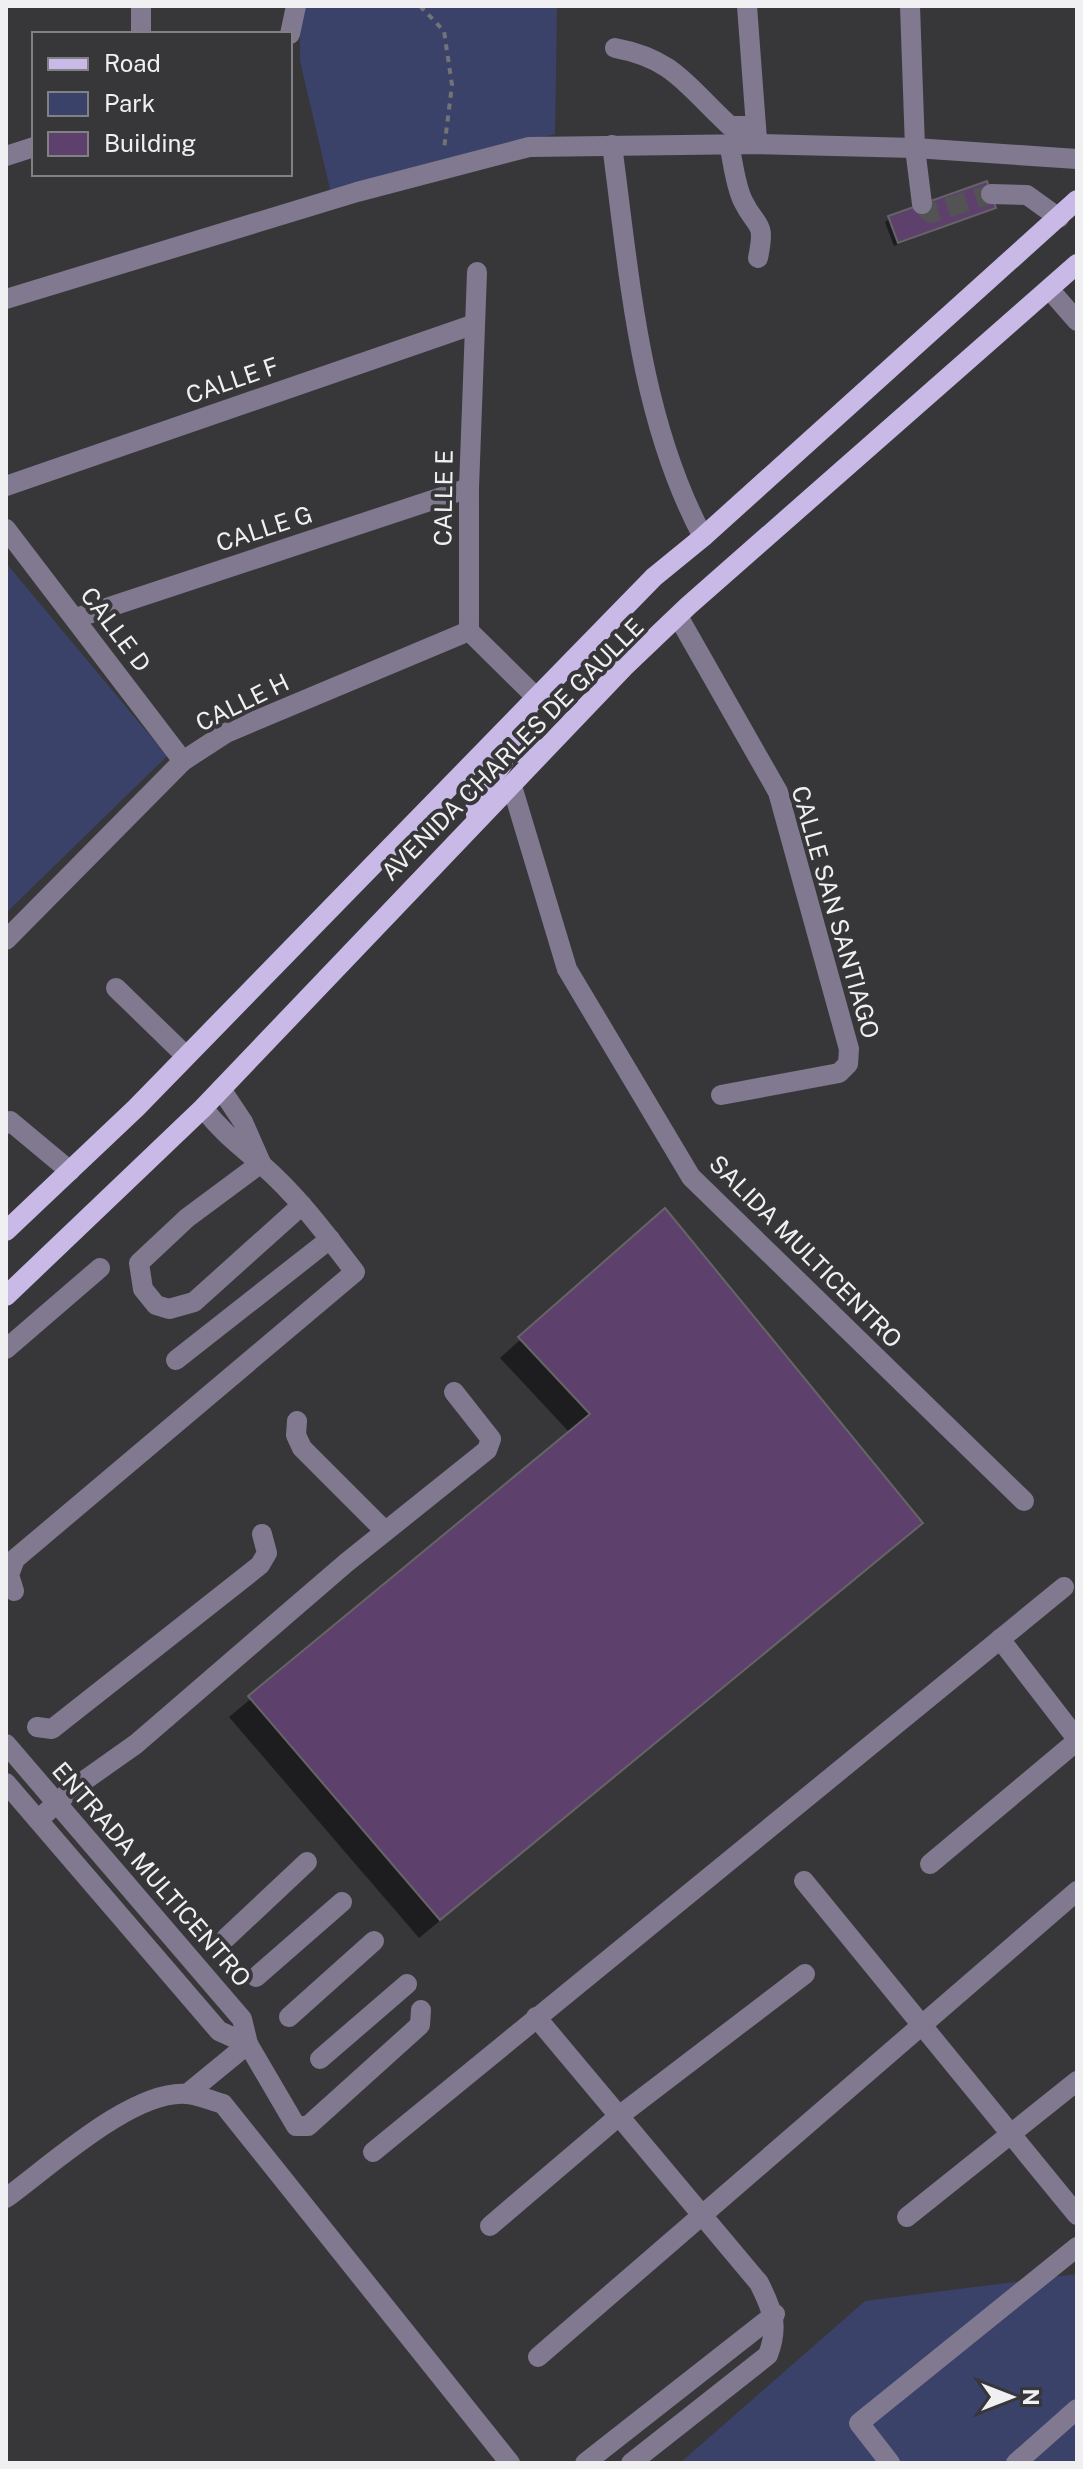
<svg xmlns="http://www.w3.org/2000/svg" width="1083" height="2469" viewBox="0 0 1083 2469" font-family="'Public Sans',sans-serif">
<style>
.green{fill:#3b4269}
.shadow{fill:#0007}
.building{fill:#5d416c;stroke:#666467;stroke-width:2}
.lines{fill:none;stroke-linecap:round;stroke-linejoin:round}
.minor-tunnel{stroke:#535356;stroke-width:20;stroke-dasharray:20 10;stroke-linecap:butt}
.path{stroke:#737376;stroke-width:4;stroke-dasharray:6 6;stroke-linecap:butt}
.minor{stroke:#80798f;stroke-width:20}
.major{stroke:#c8b9e7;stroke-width:20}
.labels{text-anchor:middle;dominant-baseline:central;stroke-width:8;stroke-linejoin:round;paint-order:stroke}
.street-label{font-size:24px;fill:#f0f0f2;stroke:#37373a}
</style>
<rect width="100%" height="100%" fill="#37373a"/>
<g class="green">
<polygon points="300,6 557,6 555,134 331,193 300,61"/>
<polygon points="6,563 167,756 8,911 6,908"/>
<polygon points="1077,2274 1077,2463 680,2463 865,2301"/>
</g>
<g class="shadow">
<polygon points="994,208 894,246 885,222 890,218"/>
<polygon points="665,1211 921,1523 419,1938 229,1717 570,1433 500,1358"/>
</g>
<g class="building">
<polygon points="987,181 996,208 898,243 888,216"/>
<polygon points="665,1208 923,1523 440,1920 248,1696 590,1414 518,1337"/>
</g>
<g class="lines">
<polyline class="minor-tunnel" points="922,204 931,213 991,194"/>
<polyline class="path" points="420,6 444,31 452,85 444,149"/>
<g class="minor">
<polyline points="141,6 141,34"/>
<polyline points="747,6 757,140"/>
<polyline points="910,6 915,148 922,204"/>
<polyline points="290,34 296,6"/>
<path d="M615 48C675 59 687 87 730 126H756"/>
<path d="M729 144C733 161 735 185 743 201 757 230 766 219 758 258"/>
<path d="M612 145C630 279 639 416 703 537"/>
<polyline points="6,156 34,147"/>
<polyline points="991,194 1027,195 1059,218"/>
<polyline points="477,272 469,488 469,631 536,697"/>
<polyline points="1050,290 1077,321"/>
<polyline points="6,299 357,192 529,147 757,144 915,148 1077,159"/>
<polyline points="6,486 475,324"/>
<polyline points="6,529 183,761"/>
<polyline points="76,618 469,488"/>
<polyline points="679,618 778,792 849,1049 848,1064 839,1073 721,1095"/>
<polyline points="511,783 567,969 691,1177 1024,1501"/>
<polyline points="6,940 183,761 226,733 469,631"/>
<polyline points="116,988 186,1056"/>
<polyline points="221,1089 243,1122 261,1163"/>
<polyline points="6,1124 10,1121 70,1171"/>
<polyline points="261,1163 187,1218 139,1263 143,1289 156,1305 169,1309 194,1302 302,1205"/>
<polyline points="6,1349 100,1268"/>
<polyline points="176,1360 330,1239"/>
<polyline points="297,1421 296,1435 302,1448 385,1531"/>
<path d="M14 1591 9 1575 15 1559 355 1272C326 1234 297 1195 261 1164 237 1143 224 1134 203 1108"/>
<polyline points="1000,1639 1077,1739"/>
<polyline points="37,1727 52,1729 260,1565 267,1553 262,1534"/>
<polyline points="6,1744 242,2019 248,2044 296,2126 308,2126 420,2025 421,2010"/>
<polyline points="6,1783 219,2031 248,2044"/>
<polyline points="38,1820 71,1790 136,1744 346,1563 487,1450 491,1439 454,1392"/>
<polyline points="930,1864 1077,1741"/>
<polyline points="804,1881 1077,2215"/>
<polyline points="226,1938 307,1862"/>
<polyline points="256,1977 342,1902"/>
<polyline points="289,2017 374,1941"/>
<path d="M536 2017 759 2283C773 2311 779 2326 768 2355L631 2463"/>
<polyline points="320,2059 407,1984"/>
<polyline points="187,2094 248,2044"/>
<polyline points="373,2152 1064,1587"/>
<path d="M6 2198C49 2167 133 2089 187 2094 199 2095 212 2101 223 2104L510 2463"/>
<polyline points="907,2217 1077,2081"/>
<polyline points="490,2226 619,2116 805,1974"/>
<polyline points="538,2357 1077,1891"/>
<polyline points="585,2463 775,2314"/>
<polyline points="890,2463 859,2423 1077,2247"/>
<polyline points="1016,2463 1077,2409"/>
</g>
<g class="major">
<path d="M528 715C521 728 510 741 521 753L544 749"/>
<path d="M477 819C470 792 490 784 503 763L499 754 490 752 480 756"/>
<polyline points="6,1231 136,1108 654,577 703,537 1077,200"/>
<polyline points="6,1296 203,1108 624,667 688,606 1077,264"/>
</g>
</g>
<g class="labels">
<g class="street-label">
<text transform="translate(232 380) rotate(-19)">CALLE F</text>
<text transform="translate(443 498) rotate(-89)">CALLE E</text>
<text transform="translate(264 528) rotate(-18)">CALLE G</text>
<text transform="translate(116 629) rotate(53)">CALLE D</text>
<text transform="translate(242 702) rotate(-26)">CALLE H</text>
<text transform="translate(512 749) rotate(-45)">AVENIDA CHARLES DE GAULLE</text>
<text transform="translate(836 912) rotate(74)">CALLE SAN SANTIAGO</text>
<text transform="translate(806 1251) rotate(45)">SALIDA MULTICENTRO</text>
<text transform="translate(152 1874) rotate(49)">ENTRADA MULTICENTRO</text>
</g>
</g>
<rect width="1083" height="2469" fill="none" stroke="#f0f0f2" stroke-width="16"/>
<rect x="32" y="32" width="260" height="144" fill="#37373a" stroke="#818184" stroke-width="2"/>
<rect x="48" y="58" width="40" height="12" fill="#c8b9e7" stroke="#818184" stroke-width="2"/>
<text x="104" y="72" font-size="24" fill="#f0f0f2">Road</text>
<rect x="48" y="92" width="40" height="24" fill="#3b4269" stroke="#818184" stroke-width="2"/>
<text x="104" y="112" font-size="24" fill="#f0f0f2">Park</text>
<rect x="48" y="132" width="40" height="24" fill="#5d416c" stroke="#818184" stroke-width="2"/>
<text x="104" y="152" font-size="24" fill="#f0f0f2">Building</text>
<g transform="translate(1011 2397) rotate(90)" stroke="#37373a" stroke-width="6" paint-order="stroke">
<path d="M0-6L14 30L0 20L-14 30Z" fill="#f0f0f2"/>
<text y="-12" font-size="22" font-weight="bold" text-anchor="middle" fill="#f0f0f2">N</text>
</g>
</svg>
